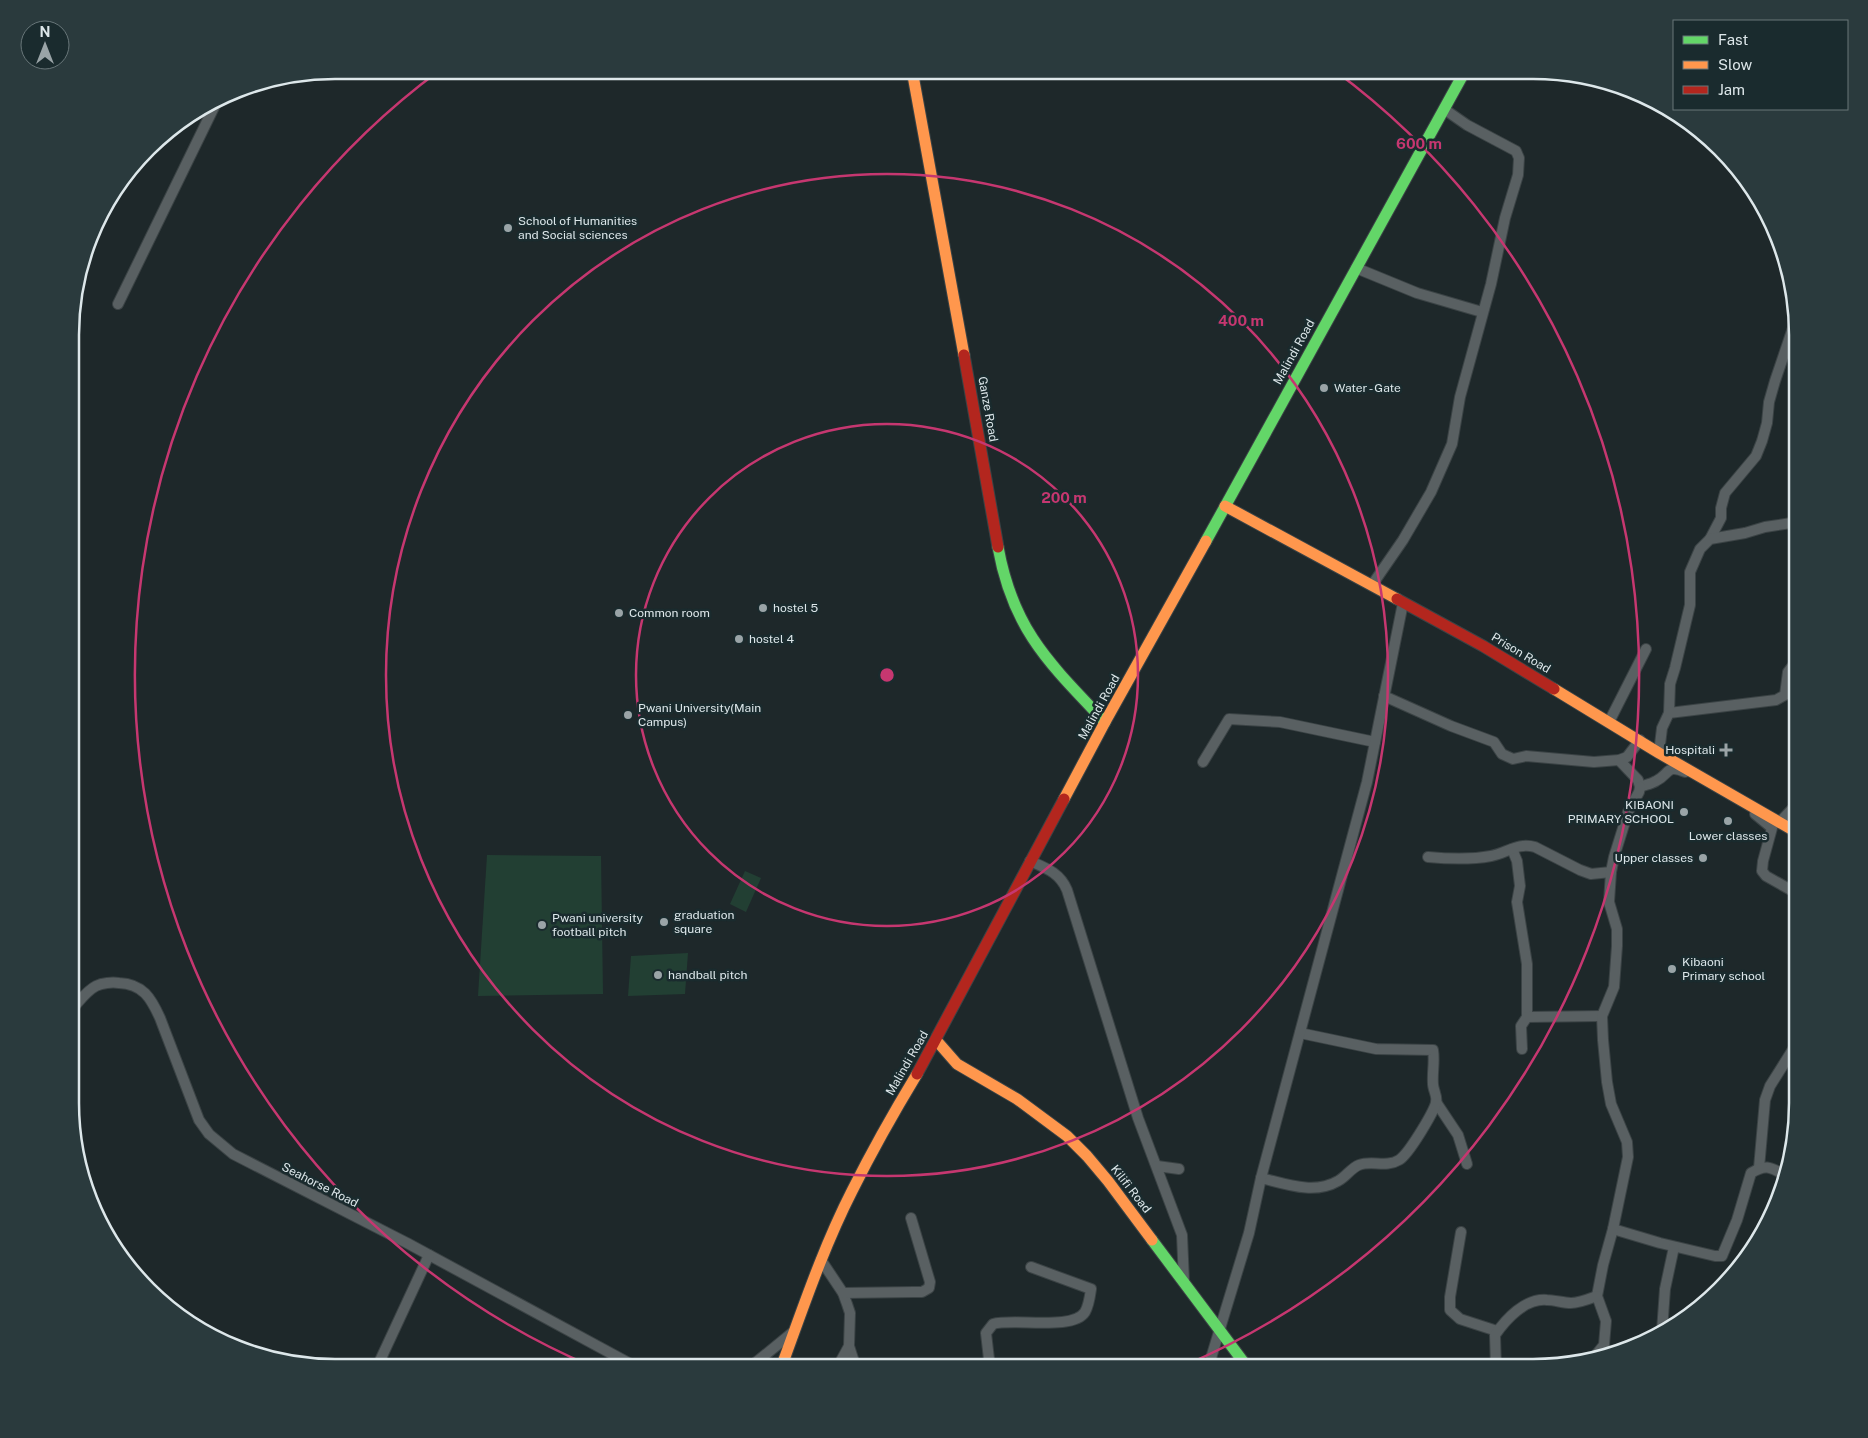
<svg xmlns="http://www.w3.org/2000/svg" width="1868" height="1438" viewBox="0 0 1868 1438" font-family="'Public Sans',sans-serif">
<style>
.green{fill:#223f33}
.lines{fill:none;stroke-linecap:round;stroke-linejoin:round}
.street-casing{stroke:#3b4345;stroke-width:12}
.fast-casing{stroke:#3b4345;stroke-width:13}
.slow-casing{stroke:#3b4345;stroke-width:13}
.jam-casing{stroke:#3b4345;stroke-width:13}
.street{stroke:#596062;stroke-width:10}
.fast{stroke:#63d668;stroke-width:11}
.slow{stroke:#ff974d;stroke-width:11}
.jam{stroke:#b3261e;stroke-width:11}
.ring{fill:none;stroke:#c63770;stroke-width:2.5}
.poi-dot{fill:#9aa4a7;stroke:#1a2b2e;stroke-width:2}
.labels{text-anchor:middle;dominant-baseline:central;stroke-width:5;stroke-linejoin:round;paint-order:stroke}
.poi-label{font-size:12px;fill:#dde7ea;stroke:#1a2b2e;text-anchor:start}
.street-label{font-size:12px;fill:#dde7ea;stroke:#1a2b2e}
.rim{fill:none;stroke:#dde7ea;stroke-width:2.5}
.centre{fill:#c63770;stroke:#1a2b2e;stroke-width:2.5}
.ring-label{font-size:15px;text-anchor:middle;font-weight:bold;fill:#c63770;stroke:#1a2b2e;stroke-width:5;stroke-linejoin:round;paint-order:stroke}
</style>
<rect width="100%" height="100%" fill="#1e282a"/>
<g class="green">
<polygon points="487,855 601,856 603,994 478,996"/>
<polygon points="745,871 761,878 746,912 730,904"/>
<polygon points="688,953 685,994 628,996 631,956"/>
</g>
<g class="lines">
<g class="street-casing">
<g id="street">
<polyline points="1356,268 1417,293 1482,312"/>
<polyline points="118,304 216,103"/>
<polyline points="1710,539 1721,518 1721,508 1725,493 1756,456 1762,441 1767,423 1769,402 1775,381 1796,319"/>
<polyline points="1372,585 1403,540 1431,492 1452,444 1460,397 1491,284 1505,218 1518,175 1519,158 1516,151 1467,125 1444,109"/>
<polyline points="1384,696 1451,726 1494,742 1502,754 1513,759 1526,756 1594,762 1619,760 1627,757 1640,740"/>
<polyline points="1669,713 1670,684 1675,668 1690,605 1690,572 1700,549 1710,539 1745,533 1765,527 1798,522"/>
<polyline points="1609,722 1646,649"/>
<polyline points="1659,753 1662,728 1669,713 1776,700 1785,695 1788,672 1798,659"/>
<polyline points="1619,760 1638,780 1640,787"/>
<polyline points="1203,762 1229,719 1280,722 1375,742"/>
<path d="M1640 787C1645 785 1651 784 1656 781 1670 774 1666 764 1685 772"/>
<polyline points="1755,814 1772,828 1763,861 1762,871 1766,876 1798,894"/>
<polyline points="1779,823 1798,803"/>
<polyline points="1512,849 1517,861 1520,886 1517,902 1527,964 1527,1017"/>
<path d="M1428 857C1449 859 1470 860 1491 856 1507 853 1518 842 1535 847L1580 870 1591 874 1611 872"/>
<path d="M1030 861C1046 868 1060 873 1067 890L1138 1118 1182 1235 1184 1282"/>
<path d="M71 1010C78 1003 86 991 96 986 102 983 112 982 119 983 143 984 151 998 160 1018L199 1120 209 1134 233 1154 407 1243 638 1368"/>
<polyline points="1522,1049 1521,1026 1527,1017 1602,1016"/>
<polyline points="1436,1102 1458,1135 1467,1164"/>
<polyline points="1157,1166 1179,1169"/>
<polyline points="1759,1168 1765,1100 1770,1086 1797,1043"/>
<path d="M1261 1178C1286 1184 1314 1195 1338 1181 1346 1177 1351 1168 1359 1165 1372 1160 1386 1168 1399 1160 1409 1154 1433 1113 1436 1103 1438 1097 1433 1090 1433 1084 1432 1072 1435 1062 1433 1050L1376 1049 1300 1033"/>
<path d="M1613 1229 1660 1243 1715 1256H1722L1737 1220 1751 1173C1766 1164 1770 1167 1785 1175"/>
<polyline points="1461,1232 1450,1297 1450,1310 1460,1319 1497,1331"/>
<polyline points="821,1260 843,1293 847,1304 850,1313 849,1346 856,1368"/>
<polyline points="843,1293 914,1292 922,1292 929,1288 930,1282 911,1218"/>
<polyline points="1662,1331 1665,1289 1674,1247"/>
<polyline points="1591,1361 1604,1345 1606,1321 1597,1296 1603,1265 1613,1229 1628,1157 1627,1142 1611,1104 1607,1082 1603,1040 1602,1016 1614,987 1617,946 1617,929 1609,902 1611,872 1614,857 1628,812 1639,792 1640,787"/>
<polyline points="377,1367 429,1255"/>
<polyline points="749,1368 792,1333"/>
<polyline points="837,1368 849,1346"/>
<path d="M990 1368 986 1333 993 1324C1014 1318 1073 1331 1085 1312 1089 1305 1090 1296 1091 1289L1031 1267"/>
<polyline points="1208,1368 1249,1233 1261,1178 1367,782 1403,603"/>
<path d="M1496 1368 1495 1335C1506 1319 1525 1298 1547 1300 1555 1300 1563 1303 1571 1303 1579 1303 1589 1299 1597 1296"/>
</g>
</g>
<g class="fast-casing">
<g id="fast">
<polyline points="1206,541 1465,71"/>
<path d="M998 547C1013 630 1049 663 1105 722"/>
<polyline points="1152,1240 1248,1368"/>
</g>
</g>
<g class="slow-casing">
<g id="slow">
<polyline points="912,70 964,355"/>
<polyline points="1225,506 1397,599"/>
<polyline points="1554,689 1659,753 1798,833"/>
<polyline points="1064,799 1105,722 1206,541"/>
<polyline points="936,1040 957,1064 1017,1099 1067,1136 1087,1156 1108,1181 1152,1240"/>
<path d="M781 1368C803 1308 823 1248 852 1191 872 1151 894 1112 917 1074"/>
</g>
</g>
<g class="jam-casing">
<g id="jam">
<polyline points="964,355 998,547"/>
<polyline points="1397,599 1483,646 1554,689"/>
<polyline points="917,1074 1064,799"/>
</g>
</g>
<use href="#street" class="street"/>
<use href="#fast" class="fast"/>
<use href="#slow" class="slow"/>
<use href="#jam" class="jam"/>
</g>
<g class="ring">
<circle cx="887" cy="675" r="251"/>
<circle cx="887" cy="675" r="501"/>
<path d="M593 1367A752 752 0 0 1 440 70M1334 70A752 752 0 0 1 1181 1367"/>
</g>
<g class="poi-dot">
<circle cx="508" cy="228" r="5"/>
<circle cx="1324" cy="388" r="5"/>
<circle cx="763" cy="608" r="5"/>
<circle cx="619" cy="613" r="5"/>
<circle cx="739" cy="639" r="5"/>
<circle cx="628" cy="715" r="5"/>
<path d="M1723.5 742.5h5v5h5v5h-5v5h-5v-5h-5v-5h5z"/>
<circle cx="1684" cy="812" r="5"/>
<circle cx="1728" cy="821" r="5"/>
<circle cx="1703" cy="858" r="5"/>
<circle cx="664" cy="922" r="5"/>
<circle cx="542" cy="925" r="5"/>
<circle cx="1672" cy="969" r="5"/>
<circle cx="658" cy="975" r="5"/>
</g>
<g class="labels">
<g class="poi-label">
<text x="518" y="221">School of Humanities<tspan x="518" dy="14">and Social sciences</tspan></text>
<text x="1334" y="388">Water - Gate</text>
<text x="773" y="608">hostel 5</text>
<text x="629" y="613">Common room</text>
<text x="749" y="639">hostel 4</text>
<text x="638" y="708">Pwani University(Main<tspan x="638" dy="14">Campus)</tspan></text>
<text x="1715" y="750" text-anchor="end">Hospitali</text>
<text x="1674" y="805" text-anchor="end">KIBAONI<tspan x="1674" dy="14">PRIMARY SCHOOL</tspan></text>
<text x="1728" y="836" text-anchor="middle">Lower classes</text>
<text x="1693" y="858" text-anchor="end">Upper classes</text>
<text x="674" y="915">graduation<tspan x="674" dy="14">square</tspan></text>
<text x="552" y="918">Pwani university<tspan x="552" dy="14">football pitch</tspan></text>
<text x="1682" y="962">Kibaoni<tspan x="1682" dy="14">Primary school</tspan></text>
<text x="668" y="975">handball pitch</text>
</g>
<g class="street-label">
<text transform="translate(1294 352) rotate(-61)">Malindi Road</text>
<text transform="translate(988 409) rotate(80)">Ganze Road</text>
<text transform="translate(1521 653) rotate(31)">Prison Road</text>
<text transform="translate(1099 707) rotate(-61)">Malindi Road</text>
<text transform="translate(907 1063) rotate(-60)">Malindi Road</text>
<text transform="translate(320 1185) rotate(27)">Seahorse Road</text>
<text transform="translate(1131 1189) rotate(52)">Kilifi Road</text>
</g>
</g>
<path d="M0 0H1868V1438H0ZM335 79H1533A256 256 0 0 1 1789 335V1103A256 256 0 0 1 1533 1359H335A256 256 0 0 1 79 1103V335A256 256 0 0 1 335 79Z" fill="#2a3a3d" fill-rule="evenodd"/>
<path class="rim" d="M335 79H1533A256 256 0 0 1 1789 335V1103A256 256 0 0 1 1533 1359H335A256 256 0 0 1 79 1103V335A256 256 0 0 1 335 79Z"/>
<circle cx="887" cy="675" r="8" class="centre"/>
<g class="ring-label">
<text x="1419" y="149">600 m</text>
<text x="1241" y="326">400 m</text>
<text x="1064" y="503">200 m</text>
</g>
<rect x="1673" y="20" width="175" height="90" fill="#1a2b2e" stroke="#687679"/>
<rect x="1683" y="36" width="25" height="8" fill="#63d668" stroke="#687679"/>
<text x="1718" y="45" font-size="15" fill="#dde7ea">Fast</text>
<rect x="1683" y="61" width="25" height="8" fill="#ff974d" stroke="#687679"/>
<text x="1718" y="70" font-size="15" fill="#dde7ea">Slow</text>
<rect x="1683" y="86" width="25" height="8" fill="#b3261e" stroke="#687679"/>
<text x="1718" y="95" font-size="15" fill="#dde7ea">Jam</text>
<g transform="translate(45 45)"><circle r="24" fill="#1a2b2e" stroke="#687679"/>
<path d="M0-4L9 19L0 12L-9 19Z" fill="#9aa4a7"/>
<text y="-8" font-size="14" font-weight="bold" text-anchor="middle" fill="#dde7ea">N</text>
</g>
</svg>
